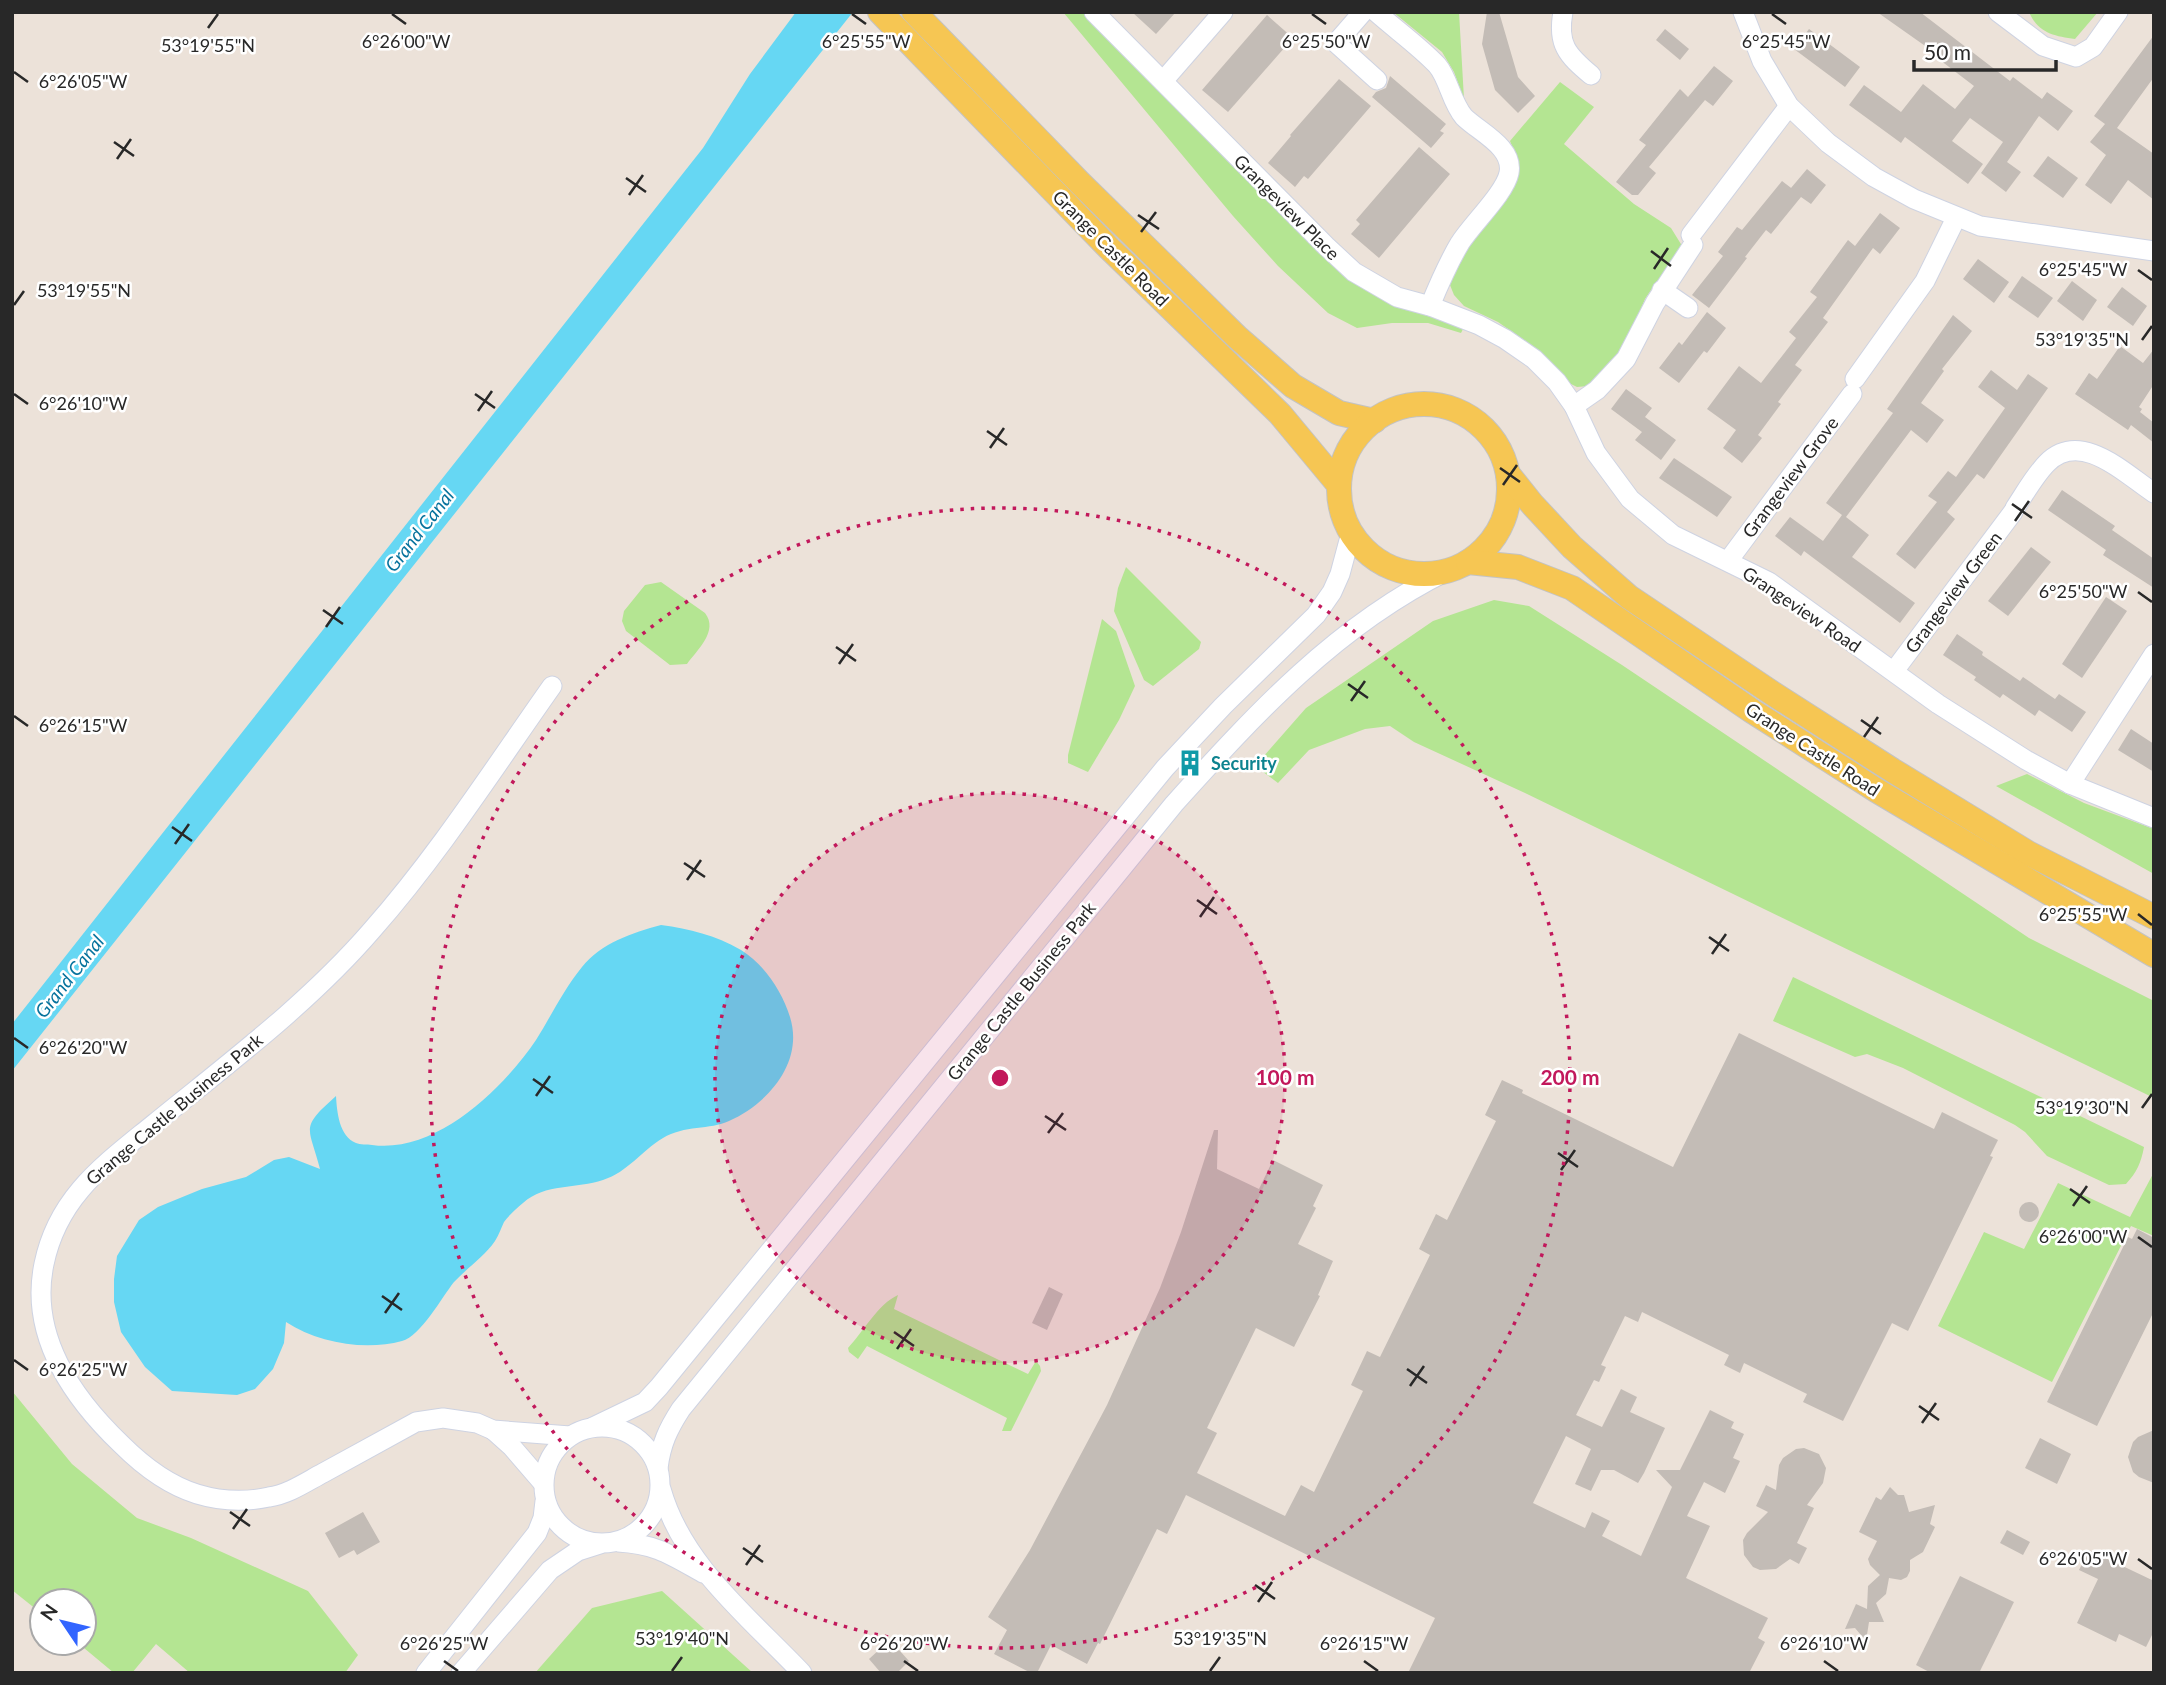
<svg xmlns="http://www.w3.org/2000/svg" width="2166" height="1685" viewBox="0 0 2166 1685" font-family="Lato,sans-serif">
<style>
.green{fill:#b4e592}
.water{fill:#66d7f3}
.building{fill:#c3bcb6}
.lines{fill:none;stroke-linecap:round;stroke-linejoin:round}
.minor-casing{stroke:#ced3e2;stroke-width:21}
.major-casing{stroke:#c3c3c3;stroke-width:26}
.minor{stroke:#fff;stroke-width:19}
.major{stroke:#f6c653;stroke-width:24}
.ticks{fill:none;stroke:#282828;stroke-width:2.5}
.ring{fill:none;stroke:#c2185b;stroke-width:3.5;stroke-dasharray:3.5 7}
.labels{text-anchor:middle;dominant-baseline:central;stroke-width:5;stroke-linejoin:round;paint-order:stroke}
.street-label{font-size:18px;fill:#282828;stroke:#fff}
.culture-label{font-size:18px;font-weight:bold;fill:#0d838f;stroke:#fff;text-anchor:start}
.water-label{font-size:19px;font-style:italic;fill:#07739d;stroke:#fff}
.ticks-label{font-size:18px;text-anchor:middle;fill:#282828;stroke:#fff;stroke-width:5;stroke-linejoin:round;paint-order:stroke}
.centre{fill:#c2185b;stroke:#fff;stroke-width:3.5}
.ring-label{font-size:21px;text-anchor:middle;font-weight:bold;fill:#c2185b;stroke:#fff;stroke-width:5;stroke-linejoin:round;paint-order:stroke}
</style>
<rect width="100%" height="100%" fill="#ece2d9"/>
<g class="green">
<polygon points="1063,12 1082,12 1314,246 1464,327 1461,333 1428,323 1392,323 1357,328 1328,313 1278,266 1233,216"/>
<polygon points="1393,12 1459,12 1464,99 1454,72 1442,52"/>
<path d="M2029 12H2098L2075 39C2054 36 2038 33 2029 12Z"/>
<polygon points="1560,82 1594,107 1564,144 1634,204 1671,228 1684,249 1655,284 1645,299 1629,338 1613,361 1588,386 1577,387 1567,382 1524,340 1498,322 1464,306 1454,295 1450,285 1456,269 1471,243 1515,153 1510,141"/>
<polygon points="1126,567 1201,642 1199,649 1153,686 1144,680 1114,611 1118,588"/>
<path d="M661 582 705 613C719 631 697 650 687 664L670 665 626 631 622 621 624 611 645 585Z"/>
<polygon points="1494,600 1529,606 1622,665 2029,938 2154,1001 2154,1098 1525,793 1414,742 1390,726 1365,729 1309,750 1278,783 1255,766 1306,708 1433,621"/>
<polygon points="1102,619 1116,631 1135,686 1119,720 1088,772 1068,763 1068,755"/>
<polygon points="2027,774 2084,803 2154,829 2154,874 1996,786"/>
<path d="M1793 977 2144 1147C2141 1163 2137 1172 2126 1184L2109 1185 2047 1156 2025 1132 2015 1125 1903 1068 1867 1054 1855 1057 1773 1021Z"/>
<polygon points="2154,1172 2154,1236 2131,1226 2052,1382 1938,1326 1984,1232 2024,1249 2058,1183 2130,1217"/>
<path d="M898 1295 894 1309 1028 1374 1036 1361 1040 1366 1041 1371 1011 1431H1002L1007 1418 867 1346 858 1359 849 1352 848 1348C863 1332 878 1304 898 1295Z"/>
<polygon points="12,1391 72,1464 137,1518 191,1538 308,1591 358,1655 345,1673 190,1673 156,1644 132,1673 114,1673 78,1643 84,1643 84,1601 42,1601 42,1614 12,1590"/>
<polygon points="662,1591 753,1673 535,1673 592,1608"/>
</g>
<g class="water">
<polygon points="796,12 853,12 12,1071 12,1024 703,148 750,74"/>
<path d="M661 925C690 929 715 935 741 950 764 964 782 991 790 1017 804 1062 769 1103 729 1121 710 1130 684 1125 663 1138 641 1151 628 1172 603 1180 577 1189 545 1183 523 1203 517 1208 509 1215 504 1222 501 1228 499 1235 495 1241 484 1257 467 1268 454 1282 442 1297 421 1336 402 1341 365 1351 318 1343 286 1322L284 1343 273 1369 255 1389 237 1395 172 1391 145 1367 121 1332 114 1302V1279L117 1256 139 1220 158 1207 202 1189 246 1177 274 1160 289 1157 320 1169C309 1126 299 1129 336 1096 337 1112 339 1136 356 1143 360 1145 367 1144 372 1145 436 1154 503 1089 536 1040 551 1016 564 989 582 967 601 943 632 933 661 925Z"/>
</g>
<g class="building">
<polygon points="1132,12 1176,12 1156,34"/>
<polygon points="1487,12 1499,12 1518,77 1535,96 1518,113 1495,90 1482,44"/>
<polygon points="1877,12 1920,12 2010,81 2013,77 2042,99 2047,92 2073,111 2058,131 2039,116 2007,162 2021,172 2006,192 1981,173 2003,142 1970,118 1952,141 1983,164 1968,184 1905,137 1901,143 1849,105 1864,85 1901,112 1923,84 1955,109 1974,86 1936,57 1938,55"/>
<polygon points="1267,15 1293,38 1228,112 1202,90"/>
<polygon points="1665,29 1689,49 1680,60 1656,40"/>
<polygon points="1809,29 1860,67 1845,87 1794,49"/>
<polygon points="2154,35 2154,77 2117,128 2154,154 2154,200 2128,180 2111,204 2085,185 2106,155 2090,142 2105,124 2094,116"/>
<polygon points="1714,66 1733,81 1713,106 1705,100 1649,167 1656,173 1638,195 1632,195 1616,182 1646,145 1639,140 1680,89 1688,97"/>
<polygon points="1390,76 1446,124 1440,131 1444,133 1431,148 1372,97 1376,92 1386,88"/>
<polygon points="1339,79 1371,106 1308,179 1304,176 1295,187 1268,163 1291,136 1290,135"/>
<polygon points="1419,147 1450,174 1379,258 1351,234 1360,224 1356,220"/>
<polygon points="2048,156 2078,178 2063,198 2033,176"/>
<polygon points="1807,169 1826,185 1811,204 1801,197 1771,234 1766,230 1745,257 1747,258 1709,308 1692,295 1723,256 1718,252 1737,227 1742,230 1782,181 1799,194 1791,188"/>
<polygon points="1880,213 1900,228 1880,254 1873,248 1823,318 1828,322 1795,365 1802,370 1778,402 1781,404 1758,435 1762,438 1742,463 1723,448 1736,430 1707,409 1739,366 1761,383 1796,338 1789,332 1817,297 1810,292 1848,240 1855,246"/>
<polygon points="1978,259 2009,282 1994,303 1963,279"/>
<polygon points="2022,276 2053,298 2038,318 2008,297"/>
<polygon points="2072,281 2097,300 2083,321 2057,301"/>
<polygon points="2122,287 2147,306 2133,326 2107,307"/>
<polygon points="1707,312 1726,328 1707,353 1704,351 1679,383 1659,368 1679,342 1682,345"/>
<polygon points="1953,315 1972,331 1942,369 1944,371 1921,403 1944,420 1927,443 1911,430 1846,517 1869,535 1852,557 1915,603 1900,623 1804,551 1801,556 1775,536 1790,517 1823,541 1842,515 1826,503 1893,413 1887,409"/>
<polygon points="2120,346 2143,363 2154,349 2154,384 2139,407 2142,409 2140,412 2154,423 2154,443 2131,425 2128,430 2075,394 2089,373 2097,379"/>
<polygon points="1991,370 2017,390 2028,374 2048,388 1984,479 1977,474 1947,512 1955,519 1915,569 1896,554 1937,502 1928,496 1948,471 1956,477 2005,408 1978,387"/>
<polygon points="1626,389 1652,408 1645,417 1676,440 1661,460 1635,440 1642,432 1611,409"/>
<polygon points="1674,458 1732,497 1717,517 1659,478"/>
<polygon points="2062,490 2115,526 2112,530 2154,559 2154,588 2103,555 2106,550 2048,510"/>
<polygon points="2031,547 2051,562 2008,616 1988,601"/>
<polygon points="2106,597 2127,611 2082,678 2062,664"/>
<polygon points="1957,634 1983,652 1982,655 2020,681 2023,677 2055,699 2059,694 2086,712 2072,732 2039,710 2035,716 2003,694 2000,698 1974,680 1976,677 1943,655"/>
<polygon points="2131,729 2154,744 2154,772 2118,750"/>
<polygon points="1739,1033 1934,1129 1942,1112 1998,1140 1990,1156 1993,1157 1908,1331 1892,1323 1843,1421 1803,1402 1807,1394 1744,1363 1740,1373 1724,1365 1729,1355 1642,1312 1638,1322 1625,1316 1601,1365 1606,1367 1599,1382 1594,1380 1576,1415 1602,1427 1621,1389 1637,1397 1630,1412 1665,1428 1644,1473 1638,1483 1614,1470 1601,1470 1591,1491 1575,1484 1591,1449 1566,1436 1533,1503 1585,1528 1592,1512 1610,1521 1602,1536 1641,1556 1672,1487 1656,1470 1680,1470 1710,1410 1734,1422 1731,1428 1744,1434 1733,1458 1740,1461 1725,1493 1704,1482 1687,1516 1710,1526 1686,1578 1768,1618 1758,1638 1765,1642 1749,1673 1408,1673 1435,1618 1186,1495 1167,1534 1157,1529 1100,1644 1098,1643 1087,1664 1051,1645 1037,1673 1031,1673 994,1654 1007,1630 988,1617 1030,1550 1107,1405 1160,1288 1181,1232 1214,1130 1218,1130 1217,1169 1259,1189 1273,1160 1323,1185 1313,1206 1316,1208 1298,1244 1333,1261 1318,1295 1320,1296 1294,1347 1256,1328 1207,1428 1217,1433 1197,1473 1285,1516 1301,1485 1314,1492 1363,1391 1351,1385 1367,1351 1380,1357 1430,1255 1419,1249 1436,1214 1447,1220 1496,1121 1485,1115 1502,1080 1523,1090 1522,1093 1673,1167"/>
<circle cx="2029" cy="1212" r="10"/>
<polygon points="2137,1229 2154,1238 2154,1311 2097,1426 2047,1402 2128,1237 2132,1239"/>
<polygon points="1049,1287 1063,1294 1047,1330 1032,1323"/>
<polygon points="2154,1430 2154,1483 2139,1477 2133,1472 2128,1457 2133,1442 2138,1437"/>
<polygon points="2040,1438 2071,1454 2057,1484 2025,1468"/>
<polygon points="1804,1448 1819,1454 1826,1468 1823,1483 1807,1505 1814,1508 1797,1543 1807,1548 1799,1564 1790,1559 1776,1569 1760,1570 1753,1567 1744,1555 1743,1540 1747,1533 1768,1512 1756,1506 1766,1485 1776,1490 1779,1465 1783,1458 1796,1449"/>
<polygon points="1890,1487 1898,1495 1904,1495 1909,1512 1935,1505 1930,1524 1935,1527 1923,1552 1910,1560 1910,1571 1907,1577 1901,1580 1889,1578 1886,1594 1876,1603 1884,1622 1869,1622 1866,1641 1855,1628 1845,1629 1856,1604 1867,1609 1868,1586 1880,1575 1870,1565 1868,1559 1877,1541 1859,1532 1876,1497 1881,1500"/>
<polygon points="363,1512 380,1542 357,1555 354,1550 339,1558 325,1533"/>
<polygon points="2007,1530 2030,1542 2023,1555 2000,1543"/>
<polygon points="2089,1550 2154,1581 2154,1631 2146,1647 2119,1634 2116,1642 2077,1623 2098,1579 2079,1570"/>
<polygon points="1960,1576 2014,1602 1979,1673 1931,1673 1916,1665"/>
<polygon points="890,1640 909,1661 897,1673 881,1673 869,1659"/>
</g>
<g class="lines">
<g class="minor-casing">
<g id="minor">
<polyline points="1094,12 1326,246 1354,272 1397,297 1430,306 1479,325 1505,339 1534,359 1557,382 1574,406 1596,453 1630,499 1673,535 1769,582 1938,704 2026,760 2070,784 2154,818"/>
<polyline points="1363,12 1336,43 1377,80"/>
<path d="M1376 12C1395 29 1419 46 1437 65 1449 79 1451 102 1464 117 1479 132 1514 147 1509 173 1505 193 1472 224 1460 243 1448 263 1439 284 1430 306"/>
<path d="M1563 12C1557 44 1567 55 1591 75"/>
<polyline points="1743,12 1762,61 1789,106 1828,143 1874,177 1914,199 1980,226 2154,251"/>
<polyline points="1998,12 2043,46 2076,57 2093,47 2118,12"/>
<polyline points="1163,81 1223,12"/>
<polyline points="1691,235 1789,106"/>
<polyline points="1662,290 1688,308"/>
<polyline points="1855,379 1925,281 1956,218"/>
<polyline points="1574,406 1597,390 1626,359 1655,303 1693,245"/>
<path d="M2015 508C2025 493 2035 475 2047 463 2081 429 2125 474 2154 493"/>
<polyline points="1728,561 1852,394"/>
<polyline points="1894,671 2013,512"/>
<path d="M552 686C494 768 439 854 372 930 309 1003 230 1062 155 1123 105 1164 58 1196 44 1264 29 1336 72 1397 121 1444 142 1465 168 1485 197 1494 220 1501 246 1502 269 1497 289 1494 306 1482 323 1473 354 1456 385 1439 416 1422L443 1418 477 1423 493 1430 570 1436"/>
<polyline points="2070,784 2154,654"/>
<circle cx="602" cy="1485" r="58"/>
<polyline points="593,1427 645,1402 659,1387 1165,768 1223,706 1316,615 1332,592 1340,574 1351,533"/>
<polyline points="493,1430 512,1447 543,1483"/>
<path d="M658 1468C661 1444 668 1429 681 1409L1174 804C1255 714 1337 625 1447 571"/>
<path d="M661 1489C682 1565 750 1618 802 1673"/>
<path d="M618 1542C656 1544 671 1555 703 1573"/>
<polyline points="426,1673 537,1533 543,1518 545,1501"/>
<polyline points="461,1673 550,1570 578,1551 600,1544"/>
</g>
</g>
<g class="major-casing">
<g id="major">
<polyline points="880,12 1109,248 1280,414 1339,485"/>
<polyline points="914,12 1080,183 1237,337 1293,386 1339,413 1374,421"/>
<circle cx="1424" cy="489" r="85"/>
<polyline points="1508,474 1532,504 1572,547 1629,597 1772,693 1892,770 2028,853 2154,917"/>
<polyline points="1468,562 1518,567 1572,588 1752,711 1876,790 2154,955"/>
</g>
</g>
<use href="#minor" class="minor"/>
<use href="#major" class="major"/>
</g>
<path class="ticks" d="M392 14 406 24M852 14 866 24M1312 14 1326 24M1772 14 1786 24M208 28 218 14M14 72 28 82M114 142 134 156M117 159 131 139M626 178 646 192M629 195 643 175M1138 215 1159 229M1141 232 1156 212M1651 251 1671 266M1654 269 1668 248M2138 270 2152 280M14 305 24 291M2142 340 2152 326M14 394 28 404M475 394 495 408M478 411 492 391M987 431 1007 445M990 448 1004 428M1500 468 1520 482M1503 485 1517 465M2012 504 2032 518M2015 521 2029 501M2138 592 2152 602M323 610 343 624M326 627 340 607M836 647 856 661M839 664 853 644M1348 684 1368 698M1351 701 1365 681M14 716 28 726M1861 720 1881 734M1864 737 1878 717M172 827 192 841M175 844 189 824M684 863 705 877M687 880 701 860M1197 900 1217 914M2138 914 2152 925M1200 917 1214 897M1709 937 1729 951M1712 954 1726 934M14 1038 28 1048M533 1079 553 1093M536 1096 550 1076M2142 1108 2152 1094M1045 1116 1066 1130M1048 1133 1063 1113M1558 1153 1578 1167M1561 1170 1575 1150M2070 1189 2090 1203M2073 1206 2087 1186M2138 1237 2152 1247M382 1296 402 1310M385 1313 399 1293M894 1332 914 1346M897 1349 911 1329M14 1360 28 1370M1407 1369 1427 1383M1410 1386 1424 1366M1919 1406 1939 1420M1922 1423 1936 1403M230 1512 250 1526M233 1529 247 1509M743 1548 763 1562M2138 1559 2152 1569M746 1565 760 1545M1255 1585 1275 1599M1258 1602 1272 1582M444 1661 458 1671M904 1661 918 1671M1364 1661 1378 1671M1824 1661 1838 1671M672 1671 682 1657M1210 1671 1220 1657"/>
<circle cx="1000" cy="1078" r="285" fill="#c2185b" fill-opacity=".12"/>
<g class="ring">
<circle cx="1000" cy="1078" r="285"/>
<circle cx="1000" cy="1078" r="570"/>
</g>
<defs>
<g id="building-bare" transform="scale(2.1)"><path d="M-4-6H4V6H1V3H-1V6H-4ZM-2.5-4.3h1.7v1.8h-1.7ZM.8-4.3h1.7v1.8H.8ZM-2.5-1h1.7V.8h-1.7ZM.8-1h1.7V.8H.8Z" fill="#0f9aa8" stroke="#fff" stroke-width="2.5" paint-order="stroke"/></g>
</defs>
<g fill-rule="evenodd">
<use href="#building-bare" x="1190" y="763"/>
</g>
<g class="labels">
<g class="street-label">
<text transform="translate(1287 207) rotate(45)">Grangeview Place</text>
<text transform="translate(1111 248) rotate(45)">Grange Castle Road</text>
<text transform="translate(1790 477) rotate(-53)">Grangeview Grove</text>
<text transform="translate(1953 592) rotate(-53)">Grangeview Green</text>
<text transform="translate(1802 609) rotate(34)">Grangeview Road</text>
<text transform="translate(1813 749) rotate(33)">Grange Castle Road</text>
<text transform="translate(1021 991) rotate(-51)">Grange Castle Business Park</text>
<text transform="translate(174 1109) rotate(-40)">Grange Castle Business Park</text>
</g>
<g class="culture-label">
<text x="1211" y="763">Security</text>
</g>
<g class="water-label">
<text transform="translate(419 530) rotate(-52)">Grand Canal</text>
<text transform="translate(69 976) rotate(-52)">Grand Canal</text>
</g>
</g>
<g class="ticks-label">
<text x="406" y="48">6°26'00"W</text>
<text x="866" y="48">6°25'55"W</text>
<text x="1326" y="48">6°25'50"W</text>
<text x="1786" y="48">6°25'45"W</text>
<text x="208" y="52">53°19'55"N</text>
<text x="83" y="88">6°26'05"W</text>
<text x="2083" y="276">6°25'45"W</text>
<text x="84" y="297">53°19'55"N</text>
<text x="2082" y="346">53°19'35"N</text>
<text x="83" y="410">6°26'10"W</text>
<text x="2083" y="598">6°25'50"W</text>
<text x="83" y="732">6°26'15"W</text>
<text x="2083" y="921">6°25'55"W</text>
<text x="83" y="1054">6°26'20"W</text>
<text x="2082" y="1114">53°19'30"N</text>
<text x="2083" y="1243">6°26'00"W</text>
<text x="83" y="1376">6°26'25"W</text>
<text x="2083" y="1565">6°26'05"W</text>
<text x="682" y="1645">53°19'40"N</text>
<text x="1220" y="1645">53°19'35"N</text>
<text x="444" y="1650">6°26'25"W</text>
<text x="904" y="1650">6°26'20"W</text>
<text x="1364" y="1650">6°26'15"W</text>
<text x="1824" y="1650">6°26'10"W</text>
</g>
<circle cx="1000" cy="1078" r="10" class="centre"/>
<g class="ring-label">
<text x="1285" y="1085">100 m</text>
<text x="1570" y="1085">200 m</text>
</g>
<rect width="2166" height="1685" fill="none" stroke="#282828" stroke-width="28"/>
<g transform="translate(63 1622) rotate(305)"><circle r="33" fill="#ffffff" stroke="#a9a9a9" stroke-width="2"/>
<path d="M0-5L12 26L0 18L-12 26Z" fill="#3265ff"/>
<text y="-10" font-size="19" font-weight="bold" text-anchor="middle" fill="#282828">N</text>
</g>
<path d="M1914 60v10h142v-10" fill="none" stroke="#282828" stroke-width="3.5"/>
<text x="1924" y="60" font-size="21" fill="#282828" stroke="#ffffff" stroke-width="5" paint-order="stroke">50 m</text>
</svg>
